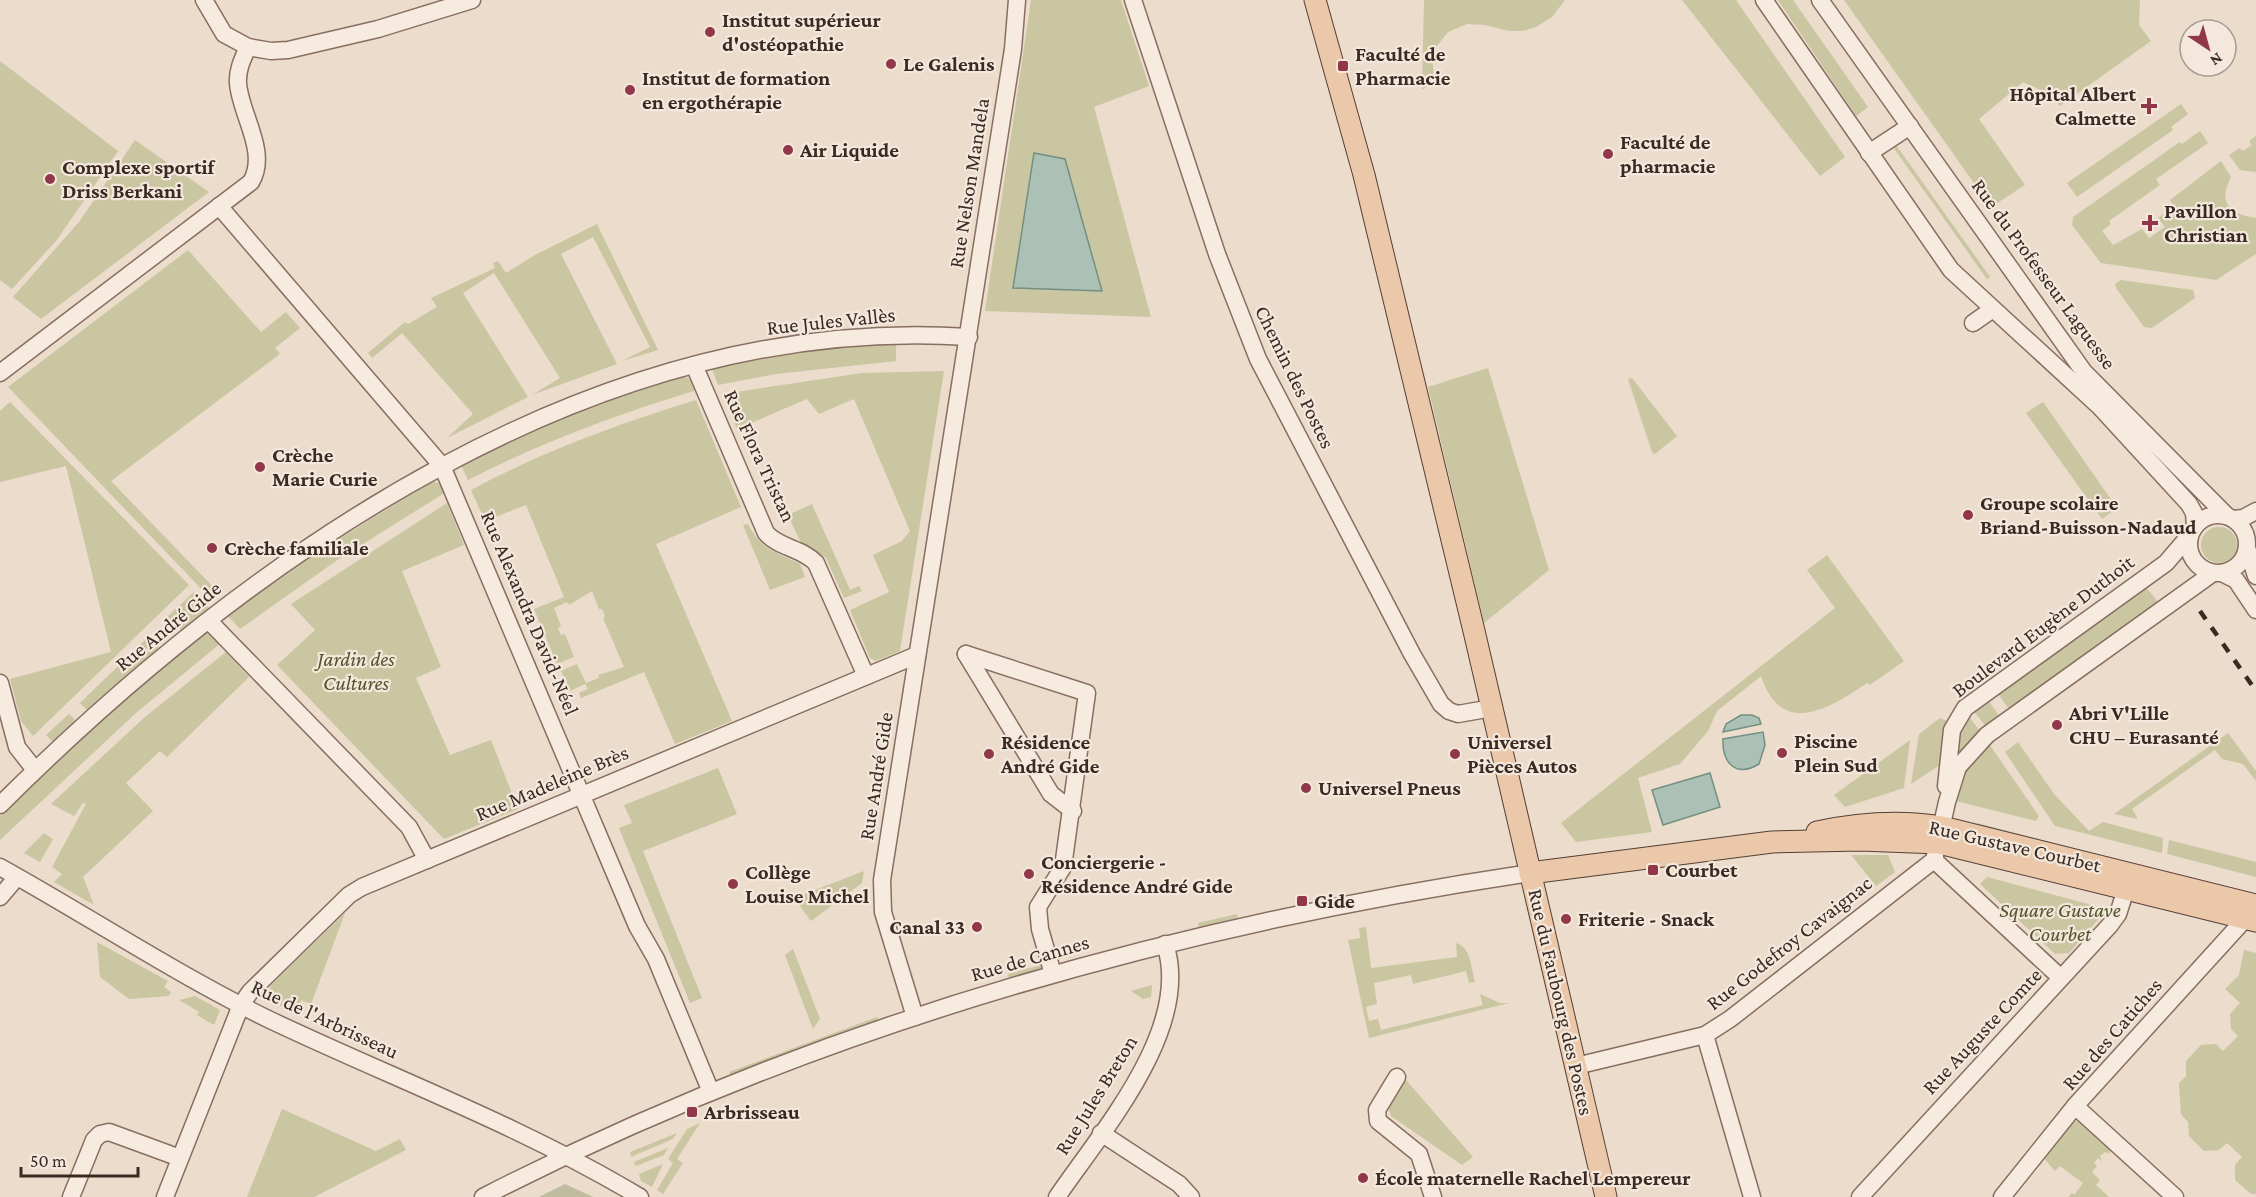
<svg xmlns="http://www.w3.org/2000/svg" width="2256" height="1197" viewBox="0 0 2256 1197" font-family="'Crimson Pro',serif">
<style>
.green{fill:#c9c6a1}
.cemetery{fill:#bfbc9f}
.water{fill:#acc1b6;stroke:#738f82;stroke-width:1.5}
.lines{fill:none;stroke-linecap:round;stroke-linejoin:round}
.minor-casing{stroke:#876e61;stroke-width:19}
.major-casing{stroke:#563e35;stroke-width:23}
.minor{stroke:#f7ebdf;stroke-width:16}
.major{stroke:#eac8a9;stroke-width:21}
.rail{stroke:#3a2a23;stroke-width:4.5;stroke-dasharray:10 10;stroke-linecap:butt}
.poi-dot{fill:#91374a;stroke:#f3e8db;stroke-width:2}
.labels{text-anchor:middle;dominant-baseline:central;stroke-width:4.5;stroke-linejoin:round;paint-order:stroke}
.poi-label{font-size:21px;font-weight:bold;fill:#3a2a23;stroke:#f3e8db;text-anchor:start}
.street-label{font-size:21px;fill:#3a2a23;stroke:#f3e8db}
.park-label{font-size:21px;font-style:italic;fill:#52542c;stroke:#f3e8db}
</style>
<rect width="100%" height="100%" fill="#ebdccc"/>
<g class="green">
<polygon points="1031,0 1121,0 1149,86 1094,107 1151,317 985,311"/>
<polygon points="1424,0 1565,0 1552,17 1536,27 1523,31 1509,31 1485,25 1467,24 1448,32 1432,52 1434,81 1422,90"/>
<polygon points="1682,0 1736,0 1845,157 1820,176"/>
<polygon points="1778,0 1793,0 1868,107 1856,116"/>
<polygon points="1844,0 2140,0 2139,25 2151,41 2060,106 2045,92 2023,82 1979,119 2025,185 1991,207"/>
<polygon points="0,61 118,151 56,241 12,289 0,280"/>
<polygon points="2181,104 2188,114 2171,127 2173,130 2077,197 2067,183"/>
<path d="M2200 131 2208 143 2156 179 2160 185 2109 221 2111 224 2102 231 2113 245 2142 229 2149 238 2165 227 2158 218 2174 206 2170 200 2221 161 2231 177C2217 203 2230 214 2256 218V254L2216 280 2101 263 2072 225 2073 217 2180 142 2182 144Z"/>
<polygon points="2256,136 2256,172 2240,170 2229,155 2240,148 2243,151 2252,145 2249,141"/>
<polygon points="135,140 209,192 41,319 13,297 79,222"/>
<polygon points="1896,145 1990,277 1987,279 1893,147"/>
<polygon points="597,224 658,350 622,361 650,347 593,237 561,254 617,364 532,395 560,378 494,273 463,293 528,397 447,438 473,414 402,333 372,358 368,353 405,322 408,324 437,307 431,298 495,268 493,263 498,261 506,273 535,255"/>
<polygon points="188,250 261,332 286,312 300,328 275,348 280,354 111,481 218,592 210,598 8,387"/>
<polygon points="2121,280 2193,290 2195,298 2152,328 2144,327 2116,288 2115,284"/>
<polygon points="896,344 896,361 776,374 718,385 712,369 804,351"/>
<polygon points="1488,368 1549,570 1484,623 1428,387"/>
<polygon points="944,371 900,651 876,661 870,658 850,610 889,592 873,555 902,541 910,531 854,399 819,414 807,399 737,429 723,394 862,373"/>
<path d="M681 375 694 381 697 390C618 414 542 442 468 480L460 463 558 416Z"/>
<polygon points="1632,378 1677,436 1655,454 1652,452 1628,379"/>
<path d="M696 400 741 507 656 544 732 721 675 744 644 672 581 698 579 693 588 689 585 684 570 691 561 671 577 664 586 683 599 678 598 675 624 667 603 618 605 616 602 609H599L592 591 569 605 567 602 554 608 561 626 558 628 561 635 565 634 574 657 557 664 534 609 564 597 526 505 485 521 471 490C544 451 618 424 696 400Z"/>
<polygon points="10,402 189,585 33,736 21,721 10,679 111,652 66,466 0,482 0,411"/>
<polygon points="2043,402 2117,508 2102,519 2026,413"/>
<polygon points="432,481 441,484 446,492 336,561 240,629 228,616 310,557"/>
<polygon points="447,503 464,545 402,571 441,667 416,678 450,755 491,740 518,809 444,839 277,665 315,630 291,604"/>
<polygon points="812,504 850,590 859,586 862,591 844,598 826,558 800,541 788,515"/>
<path d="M748 524C761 549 775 552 800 564L805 577 770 590 743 525Z"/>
<circle cx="2219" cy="545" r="18"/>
<path d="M1827 555 1904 661 1870 685 1867 683C1830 708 1782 739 1761 676L1717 711 1708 731 1680 764 1638 778 1652 832 1576 842 1561 823 1835 608 1807 570Z"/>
<polygon points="2144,585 2159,603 2009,709 1998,694"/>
<polygon points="194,592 210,609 182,631 167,617"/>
<polygon points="207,633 222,642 136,713 0,840 0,816 126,696"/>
<polygon points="148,637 162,650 89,712 80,703"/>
<polygon points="226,652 249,677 167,757 160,751 126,783 153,811 83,877 94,905 54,882 62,874 52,867 86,804 83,803 74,816 51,804 145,717"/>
<polygon points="1988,700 2000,717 1988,729 1972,709"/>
<polygon points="69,714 78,723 55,744 46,735"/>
<polygon points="1967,714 1982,734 1954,765 1953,744"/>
<polygon points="1940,718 1949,722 1943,763 1911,784 1919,734"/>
<polygon points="2228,733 2256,771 2256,781 2243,764 2222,759 2215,750 2132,809 2138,819 2114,814"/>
<polygon points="1910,740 1904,788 1845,807 1834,795"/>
<polygon points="1987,741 2039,816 2036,821 1956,801 1961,776"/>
<polygon points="2018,742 2054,794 2089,831 2103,822 2163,838 2162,853 2055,826 2005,752"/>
<polygon points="718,768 737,814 643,851 702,998 690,1003 619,828 632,823 624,805"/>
<polygon points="1977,823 2160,870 2160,874 1975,827"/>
<polygon points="44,833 53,839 40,862 24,853"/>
<polygon points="2169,840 2256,862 2256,877 2167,854"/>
<polygon points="1851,855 1888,855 1895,872 1876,886"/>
<polygon points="864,871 862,883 811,921 794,898"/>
<polygon points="1987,877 2092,905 2102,915 2069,953 2055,954 1980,884"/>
<polygon points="345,913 311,1004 301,1000 296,1013 272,1002 269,996 271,985"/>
<polygon points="1237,914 1238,919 1199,928 1198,923"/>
<path d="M1366 927 1371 968 1457 957 1456 943C1471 947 1471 968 1475 982L1469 983 1466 971 1413 984 1411 975 1374 983 1377 1004 1366 1007 1369 1021 1378 1019 1381 1030 1483 1005 1480 994 1500 1003H1509L1369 1038 1348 940 1360 938 1359 928Z"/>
<polygon points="97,942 168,981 164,987 171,992 169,996 129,999 100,977"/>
<polygon points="793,949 820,1019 813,1029 785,955"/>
<polygon points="2244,950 2256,953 2256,1194 2251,1194 2235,1180 2235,1165 2242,1157 2227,1143 2219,1150 2204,1151 2189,1136 2188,1122 2181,1114 2179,1083 2186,1076 2186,1061 2201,1045 2216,1044 2223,1051 2238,1036 2231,1029 2230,1014 2240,1003 2225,989 2239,975"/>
<polygon points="1041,965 1042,969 1009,979 1008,974"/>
<polygon points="1152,985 1151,997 1143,999 1131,991"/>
<polygon points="195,996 220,1010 214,1025 197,1015 199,1012 179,1000"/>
<polygon points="877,1017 879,1021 731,1077 729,1072"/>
<polygon points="1406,1080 1473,1157 1462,1165 1391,1116 1388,1107"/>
<polygon points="282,1109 376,1151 400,1139 406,1150 314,1197 247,1197"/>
<polygon points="2079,1119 2112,1149 2108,1154 2105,1152 2100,1156 2102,1161 2098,1158 2094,1163 2097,1166 2092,1172 2100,1180 2096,1185 2109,1197 2068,1197 2072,1193 2074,1195 2083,1183 2060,1166 2055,1171 2042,1156 2058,1135"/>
<polygon points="700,1123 677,1159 683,1163 663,1194 657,1190 673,1163 668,1159 687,1129"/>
<polygon points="677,1133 673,1139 631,1157 630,1152"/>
<polygon points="668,1148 664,1155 636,1166 634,1162"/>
<polygon points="663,1164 652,1187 641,1181 639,1174"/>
</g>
<polygon class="cemetery" points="565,1184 593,1197 539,1197"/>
<g class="water">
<polygon points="1034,153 1065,159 1102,291 1013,288"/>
<polygon points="1741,715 1752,715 1759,718 1761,724 1723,732 1726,724"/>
<path d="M1763 732 1765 745 1759 764C1736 778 1722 763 1723 739Z"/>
<polygon points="1710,773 1720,807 1663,825 1652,790"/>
</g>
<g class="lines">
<g class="minor-casing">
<g id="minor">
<polyline points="204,0 224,34 248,47 271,51 288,50 378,29 472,0"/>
<polyline points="1133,0 1217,254 1258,359 1412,654 1441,704 1449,711 1458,714 1492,708"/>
<polyline points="1764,0 1951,270 2100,407 2189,504 2194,513 2195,526"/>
<polyline points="1820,0 2084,372 2227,516"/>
<polyline points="1869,153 1910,126"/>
<polyline points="219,206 442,466 637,926 656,959 711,1092"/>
<polyline points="1973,323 1993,309"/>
<path d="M694 365 766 533C779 548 802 548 816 563L866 676"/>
<path d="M0 373 251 182C269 152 240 114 238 83 237 70 243 58 248 47"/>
<circle cx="2218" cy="544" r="29"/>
<polyline points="2234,519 2243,518 2256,511"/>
<polyline points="2247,548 2256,576"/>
<polyline points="2222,573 2236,580 2256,610"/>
<polyline points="209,621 409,827 427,860"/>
<polyline points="966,654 1087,693 1063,867 1038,907 1040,929 1053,974"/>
<polyline points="966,654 1051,794 1073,811"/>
<polyline points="0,683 17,747 35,770"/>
<polyline points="1946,786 1952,730 1965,708 2166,563 2190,535"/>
<path d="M0 805C251 555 597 312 969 337"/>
<polyline points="1934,860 2061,978"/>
<path d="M0 867C90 917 176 974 268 1019 392 1078 522 1126 640 1197"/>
<polyline points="0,897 17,877"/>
<polyline points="915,1017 883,912 882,880 1013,49 1017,0"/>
<polyline points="1705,1035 1752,1197"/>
<polyline points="1576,1066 1705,1035 1730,1019 1934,860 1947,802 1958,767 1987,735 2213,573"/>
<polyline points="1397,1077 1377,1110 1378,1121 1419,1154 1433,1197"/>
<polyline points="1101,1133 1179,1184 1191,1197"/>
<polyline points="71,1197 94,1140 100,1134 109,1132 180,1158"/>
<polyline points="165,1197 241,1005 250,992 349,895 362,887 917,655"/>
<path d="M483 1197C810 1029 1167 927 1530 873"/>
<path d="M1057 1197C1102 1131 1193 1028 1165 944"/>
<polyline points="1860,1197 2110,925 2118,914 2126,889"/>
<polyline points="2002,1197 2075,1106"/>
<polyline points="2175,1197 2075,1106 2245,919"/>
</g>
</g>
<g class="major-casing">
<g id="major">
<polyline points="1315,0 1364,175 1474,631 1606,1197"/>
<path d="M1817 832C1859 823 1899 820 1942 827L2256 905"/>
<polyline points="1530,873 1772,842 1860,840 1939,843 2256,921"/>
</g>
</g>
<use href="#minor" class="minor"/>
<use href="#major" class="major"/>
<polyline class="rail" points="2200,611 2256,691"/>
</g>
<g class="poi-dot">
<circle cx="710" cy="32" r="6"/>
<circle cx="891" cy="64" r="6"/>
<rect x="1337" y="60" width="12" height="12" rx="3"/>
<circle cx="630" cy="90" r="6"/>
<path d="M2146 97h6v6h6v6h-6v6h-6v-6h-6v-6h6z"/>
<circle cx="788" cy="150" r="6"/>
<circle cx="1608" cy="154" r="6"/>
<circle cx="50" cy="179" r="6"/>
<path d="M2147 214h6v6h6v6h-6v6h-6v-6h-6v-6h6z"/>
<circle cx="260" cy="467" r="6"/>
<circle cx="1968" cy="515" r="6"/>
<circle cx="212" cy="548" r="6"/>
<circle cx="2057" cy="725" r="6"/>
<circle cx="1782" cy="753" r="6"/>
<circle cx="989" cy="754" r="6"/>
<circle cx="1455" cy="754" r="6"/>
<circle cx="1306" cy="788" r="6"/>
<rect x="1647" y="864" width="12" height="12" rx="3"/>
<circle cx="1029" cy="874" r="6"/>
<circle cx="733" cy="884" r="6"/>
<rect x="1296" y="895" width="12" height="12" rx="3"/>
<circle cx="1566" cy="919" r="6"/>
<circle cx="977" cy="927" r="6"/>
<rect x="686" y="1106" width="12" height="12" rx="3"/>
<circle cx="1363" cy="1178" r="6"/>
</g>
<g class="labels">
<g class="poi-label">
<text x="722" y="20">Institut supérieur<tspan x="722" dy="24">d'ostéopathie</tspan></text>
<text x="1355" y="54">Faculté de<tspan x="1355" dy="24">Pharmacie</tspan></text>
<text x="903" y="64">Le Galenis</text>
<text x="642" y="78">Institut de formation<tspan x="642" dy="24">en ergothérapie</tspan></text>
<text x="2136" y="94" text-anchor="end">Hôpital Albert<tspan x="2136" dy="24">Calmette</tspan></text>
<text x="1620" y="142">Faculté de<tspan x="1620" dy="24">pharmacie</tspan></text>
<text x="800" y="150">Air Liquide</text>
<text x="62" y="167">Complexe sportif<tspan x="62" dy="24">Driss Berkani</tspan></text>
<text x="2164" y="211">Pavillon<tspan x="2164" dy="24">Christian</tspan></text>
<text x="272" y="455">Crèche<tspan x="272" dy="24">Marie Curie</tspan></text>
<text x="1980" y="503">Groupe scolaire<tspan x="1980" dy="24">Briand-Buisson-Nadaud</tspan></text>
<text x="224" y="548">Crèche familiale</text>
<text x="2069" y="713">Abri V'Lille<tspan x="2069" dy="24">CHU – Eurasanté</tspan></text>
<text x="1794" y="741">Piscine<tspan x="1794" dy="24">Plein Sud</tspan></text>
<text x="1001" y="742">Résidence<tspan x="1001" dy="24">André Gide</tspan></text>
<text x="1467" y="742">Universel<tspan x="1467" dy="24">Pièces Autos</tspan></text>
<text x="1318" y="788">Universel Pneus</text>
<text x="1041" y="862">Conciergerie -<tspan x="1041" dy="24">Résidence André Gide</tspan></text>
<text x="1665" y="870">Courbet</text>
<text x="745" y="872">Collège<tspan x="745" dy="24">Louise Michel</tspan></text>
<text x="1314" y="901">Gide</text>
<text x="1578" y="919">Friterie - Snack</text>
<text x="965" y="927" text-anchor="end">Canal 33</text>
<text x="704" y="1112">Arbrisseau</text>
<text x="1375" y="1178">École maternelle Rachel Lempereur</text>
</g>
<g class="street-label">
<text transform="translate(969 183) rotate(-81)">Rue Nelson Mandela</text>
<text transform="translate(2044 274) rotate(54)">Rue du Professeur Laguesse</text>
<text transform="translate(831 321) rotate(-6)">Rue Jules Vallès</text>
<text transform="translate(1295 377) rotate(64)">Chemin des Postes</text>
<text transform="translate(760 456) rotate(65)">Rue Flora Tristan</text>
<text transform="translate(530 613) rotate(67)">Rue Alexandra David-Néel</text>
<text transform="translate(168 626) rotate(-39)">Rue André Gide</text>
<text transform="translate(2043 626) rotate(-37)">Boulevard Eugène Duthoit</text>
<text transform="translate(876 776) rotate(-81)">Rue André Gide</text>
<text transform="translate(552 783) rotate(-23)">Rue Madeleine Brès</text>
<text transform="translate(2015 846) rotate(13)">Rue Gustave Courbet</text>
<text transform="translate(1789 943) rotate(-38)">Rue Godefroy Cavaignac</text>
<text transform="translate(1030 958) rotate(-16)">Rue de Cannes</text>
<text transform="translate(1561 1002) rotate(77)">Rue du Faubourg des Postes</text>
<text transform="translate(325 1019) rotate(25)">Rue de l'Arbrisseau</text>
<text transform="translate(1982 1031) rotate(-47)">Rue Auguste Comte</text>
<text transform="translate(2112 1034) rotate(-49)">Rue des Catiches</text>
<text transform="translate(1096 1095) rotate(-58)">Rue Jules Breton</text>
</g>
<g class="park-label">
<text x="356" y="659">Jardin des<tspan x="356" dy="24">Cultures</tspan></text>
<text x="2060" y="910">Square Gustave<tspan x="2060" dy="24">Courbet</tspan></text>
</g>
</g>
<g transform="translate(2208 48) rotate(144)"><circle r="28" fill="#f3e8db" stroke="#a99c91" stroke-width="1.5"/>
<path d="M0-4.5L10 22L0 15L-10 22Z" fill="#91374a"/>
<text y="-9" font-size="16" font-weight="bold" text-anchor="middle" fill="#3a2a23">N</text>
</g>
<path d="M21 1167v9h117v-9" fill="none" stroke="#3a2a23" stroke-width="3"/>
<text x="30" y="1167" font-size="18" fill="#3a2a23" stroke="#f3e8db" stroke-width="4.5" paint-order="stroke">50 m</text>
</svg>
